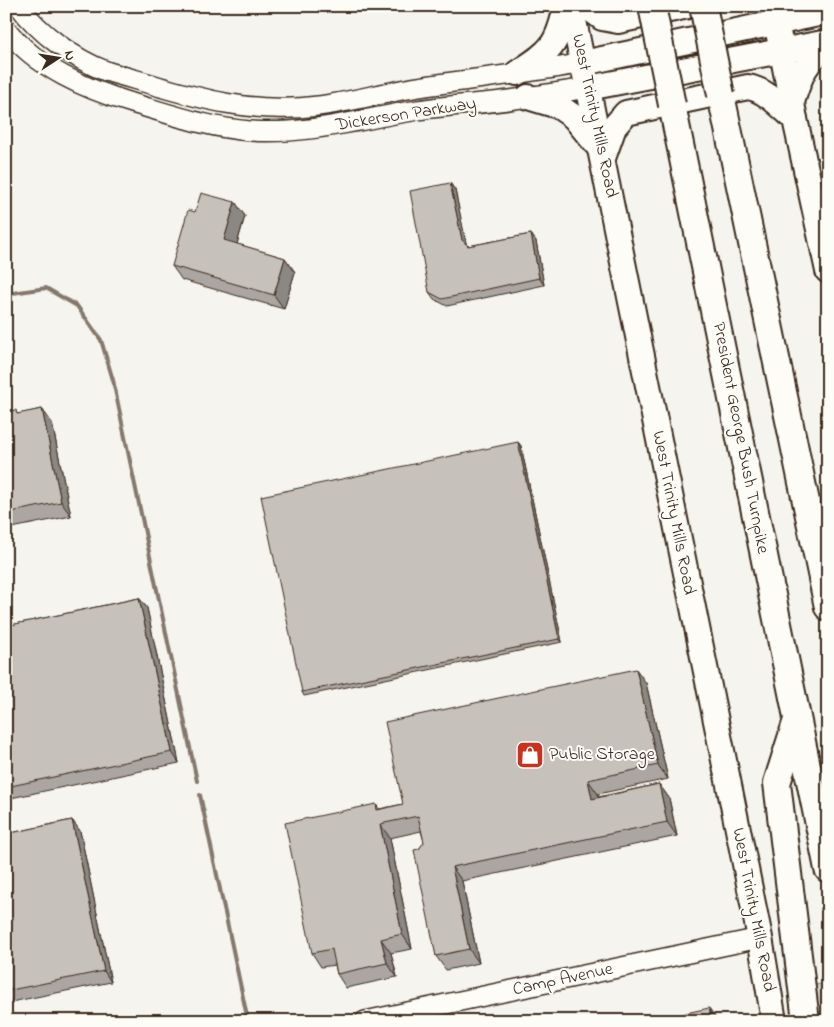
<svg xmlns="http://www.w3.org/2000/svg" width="834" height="1027" viewBox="0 0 834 1027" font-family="'Indie Flower',sans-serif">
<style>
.green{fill:#dad6d0;stroke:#8a8077}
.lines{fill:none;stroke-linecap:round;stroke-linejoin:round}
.stream{stroke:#84786e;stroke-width:4}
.minor-casing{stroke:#3b2a1e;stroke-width:22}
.major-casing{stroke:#3b2a1e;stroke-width:28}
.highway-casing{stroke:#3b2a1e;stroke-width:30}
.minor{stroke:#fdfcf7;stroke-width:19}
.major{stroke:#fdfcf7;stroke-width:24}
.highway{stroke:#fdfcf7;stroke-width:26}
.highway-bridge-casing{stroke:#3b2a1e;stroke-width:30;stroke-linecap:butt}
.highway-bridge{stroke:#fdfcf7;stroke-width:26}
.wall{fill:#aba6a1;stroke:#3b2a1e}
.shaded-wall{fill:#8b8783;stroke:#3b2a1e}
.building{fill:#c7c1bb;stroke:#3b2a1e}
.labels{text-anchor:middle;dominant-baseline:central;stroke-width:4;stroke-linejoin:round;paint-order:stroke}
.street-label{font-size:18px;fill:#3b2a1e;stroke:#fdfcf7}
.poi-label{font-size:18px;fill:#3b2a1e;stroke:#fdfcf7;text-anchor:start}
</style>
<rect width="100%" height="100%" fill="#f5f4ee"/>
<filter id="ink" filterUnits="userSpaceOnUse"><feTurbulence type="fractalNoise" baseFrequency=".02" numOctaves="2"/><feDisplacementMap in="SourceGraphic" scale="10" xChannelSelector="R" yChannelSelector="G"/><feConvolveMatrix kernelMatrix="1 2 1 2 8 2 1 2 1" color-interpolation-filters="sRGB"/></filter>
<g filter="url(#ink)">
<polygon class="green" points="820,984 828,1021 818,1021 813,986"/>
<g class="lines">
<g class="stream">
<polyline points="6,294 46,288 77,306 101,340 113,380 197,781"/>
<polyline points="200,795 248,1021"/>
</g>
<g class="minor-casing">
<g id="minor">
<path d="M19 6C39 33 74 59 106 71 125 77 145 82 164 88 206 100 247 110 291 108 336 107 381 92 425 86 478 78 531 73 583 63"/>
<path d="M6 29C37 68 85 89 132 103 170 114 209 128 250 131 308 135 361 119 418 110 454 104 492 104 528 97 548 94 568 91 588 88"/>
<polyline points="365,1021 760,938"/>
</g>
</g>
<g class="major-casing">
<g id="major">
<polyline points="571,6 760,938 774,1021"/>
<polyline points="586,6 602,18 618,21 688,6"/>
<polyline points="773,6 795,119 828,271"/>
<polyline points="583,63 828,12"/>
<path d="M517 73C550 52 558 46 566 6"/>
<polyline points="588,88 828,42"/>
<polyline points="528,97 558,106 574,117 598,146"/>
<path d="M792 102C800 77 804 61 828 47"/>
<path d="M603 158 614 127 626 113 748 87C766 90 781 107 795 119"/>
</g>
</g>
<g class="highway-casing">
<g id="highway">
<polyline points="721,95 828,607"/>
<polyline points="672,105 828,869"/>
<polyline points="797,720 777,783 806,1021"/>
</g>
</g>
<use href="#minor" class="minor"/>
<use href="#major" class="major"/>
<use href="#highway" class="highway"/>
<g class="highway-bridge-casing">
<g id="highway-bridge">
<polyline points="652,6 672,105"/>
<polyline points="703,6 721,95"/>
</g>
</g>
<use href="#highway-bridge" class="highway-bridge"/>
</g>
<g class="wall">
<polygon points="450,183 455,190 466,244 468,246 531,234 536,241 544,285 447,306 434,299 429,292"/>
<polygon points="235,202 245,216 237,244 285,258 295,272 284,309 182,280 172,266 195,212"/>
<polygon points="42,409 52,423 71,516 7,529 6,527 6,412 19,414"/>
<polygon points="518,442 521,446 562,642 304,696 302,692"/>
<polygon points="139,598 147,608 179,763 6,799 6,626"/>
<polygon points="646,683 668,779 598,794 598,797 659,784 669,798 677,836 462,881 479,963 446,970 436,956 419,849 424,842 421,831 390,838 412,949 391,953 397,977 346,988 337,974 335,965 321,967 312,953 376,804 379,809 403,804"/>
<polygon points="72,820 80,831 111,982 6,1003 6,834"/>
</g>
<g class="shaded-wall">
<polygon points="450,183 455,190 467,247 462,240"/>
<polygon points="235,202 245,216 234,254 224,240"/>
<polygon points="531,234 536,241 544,285 539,278"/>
<polygon points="285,258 295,272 284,309 274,295"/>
<polygon points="42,409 52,423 71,516 61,502"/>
<polygon points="518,442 521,446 562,642 559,639"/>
<polygon points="139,598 147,608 179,763 172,752"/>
<polygon points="636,669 646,683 668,779 658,765"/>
<polygon points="588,780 598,794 602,813 592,799"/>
<polygon points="659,784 669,798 677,836 667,822"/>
<polygon points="72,820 80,831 111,982 104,971"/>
<polygon points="380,824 390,838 412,949 402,934"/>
<polygon points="452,867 462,881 479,963 469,949"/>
<polygon points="381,939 391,953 397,977 387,963"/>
<polygon points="709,1008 718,1021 712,1021"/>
</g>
<g class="building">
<polygon points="450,183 462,240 468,246 531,234 539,278 442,299 429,292 410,191"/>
<polygon points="201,193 235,202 224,240 285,258 274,295 172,266 188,210 195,212"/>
<polygon points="42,409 61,502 6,513 6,412 16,410 17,414"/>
<polygon points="518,442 559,639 302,692 261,496"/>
<polygon points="139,598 172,752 6,787 6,626"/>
<polygon points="636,669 658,765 588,780 592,799 659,784 667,822 452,867 469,949 436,956 414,850 419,849 424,842 418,816 380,824 402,934 381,939 387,963 337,974 332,949 312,953 285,823 376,804 377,810 403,804 385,722"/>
<polygon points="72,820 104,971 6,991 6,834"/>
<polygon points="709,1008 712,1021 649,1021"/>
</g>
</g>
<defs>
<g id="shop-square" transform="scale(1.4375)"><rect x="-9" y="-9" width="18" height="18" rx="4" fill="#c8321e" stroke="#fdfcf7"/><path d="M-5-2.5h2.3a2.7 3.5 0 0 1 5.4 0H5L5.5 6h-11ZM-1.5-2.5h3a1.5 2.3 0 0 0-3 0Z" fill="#fff"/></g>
</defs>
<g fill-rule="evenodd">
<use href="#shop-square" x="530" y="755"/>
</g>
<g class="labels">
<g class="street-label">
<text transform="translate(406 115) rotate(-9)">Dickerson Parkway</text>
<text transform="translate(594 116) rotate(78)">West Trinity Mills Road</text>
<text transform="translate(740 438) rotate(79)">President George Bush Turnpike</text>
<text transform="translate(673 513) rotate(79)">West Trinity Mills Road</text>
<text transform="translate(753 910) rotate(79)">West Trinity Mills Road</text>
<text transform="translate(563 980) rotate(-12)">Camp Avenue</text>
</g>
<g class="poi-label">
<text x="549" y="755">Public Storage</text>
</g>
</g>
<rect width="834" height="1027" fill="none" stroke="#fdfcf7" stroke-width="25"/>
<rect x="12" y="12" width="809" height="1002" fill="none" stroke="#3b2a1e" stroke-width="2" filter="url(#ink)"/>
<g transform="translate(58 58) rotate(78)" stroke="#fdfcf7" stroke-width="4" paint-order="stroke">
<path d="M0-4L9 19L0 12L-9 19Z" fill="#3b2a1e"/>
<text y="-8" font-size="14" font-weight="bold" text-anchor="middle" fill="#3b2a1e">N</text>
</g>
</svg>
